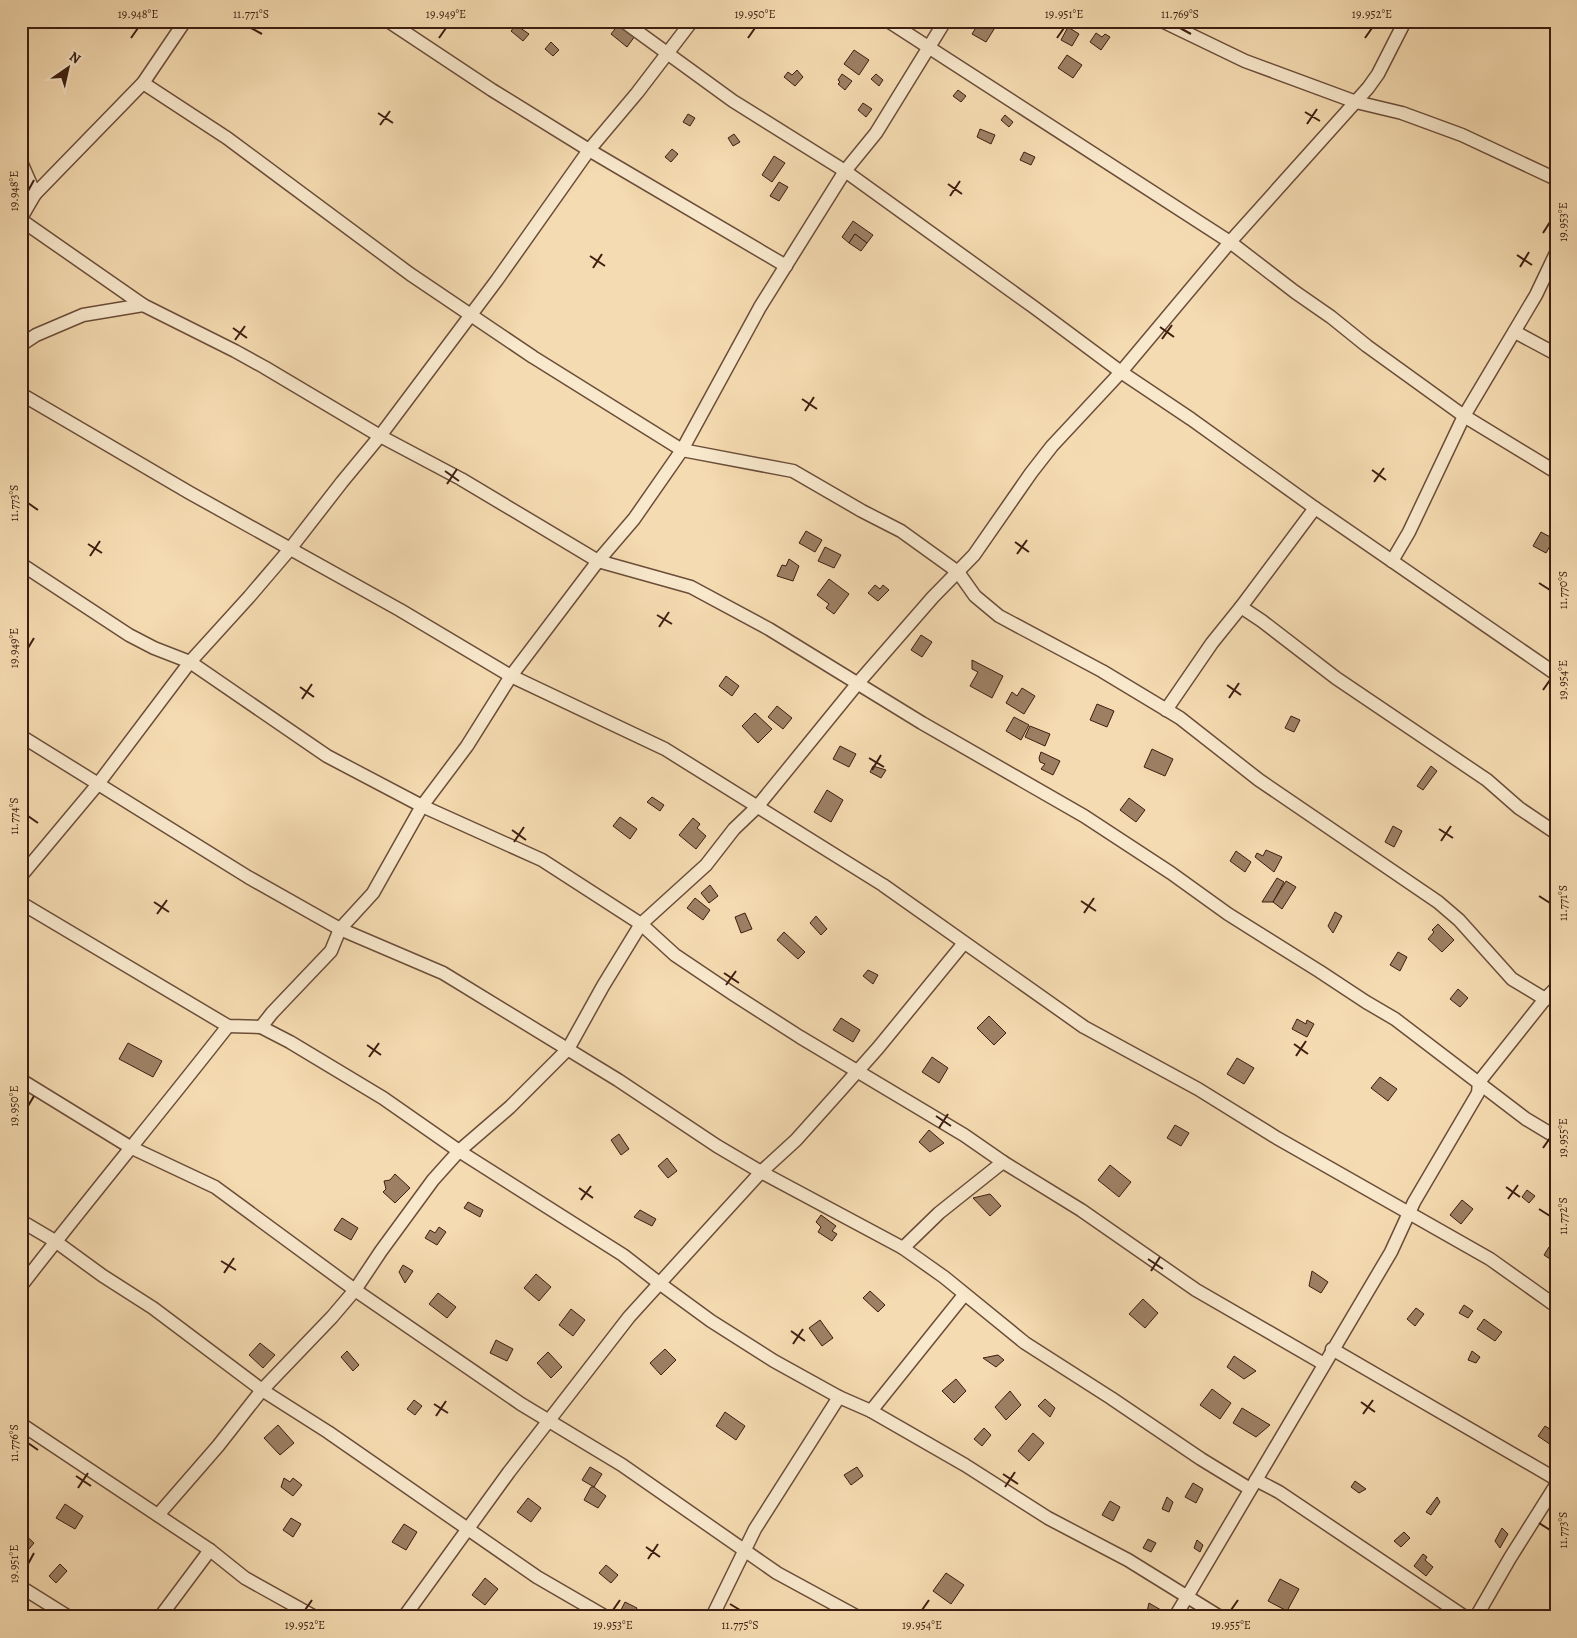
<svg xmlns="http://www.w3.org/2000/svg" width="1577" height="1638" viewBox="0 0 1577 1638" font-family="Alegreya,serif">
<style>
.building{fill:#9d8064;stroke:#3d1e11}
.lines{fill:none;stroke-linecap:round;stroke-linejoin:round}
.minor-casing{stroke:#6b4d39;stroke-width:15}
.minor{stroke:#f8e8cc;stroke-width:12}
.ticks{fill:none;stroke:#3d1e11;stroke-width:2}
.neatline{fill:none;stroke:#3d1e11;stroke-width:2}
.ticks-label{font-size:12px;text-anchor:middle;fill:#3d1e11}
</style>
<rect width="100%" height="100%" fill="#f5dbb1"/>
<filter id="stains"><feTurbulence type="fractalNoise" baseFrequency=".004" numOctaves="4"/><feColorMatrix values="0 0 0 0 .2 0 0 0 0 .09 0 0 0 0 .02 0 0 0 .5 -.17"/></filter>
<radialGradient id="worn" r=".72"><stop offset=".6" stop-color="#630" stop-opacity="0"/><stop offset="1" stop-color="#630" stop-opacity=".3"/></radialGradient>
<g class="building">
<polygon points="980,21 987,21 996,26 986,42 972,34"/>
<polygon points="619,24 635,36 627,47 611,34"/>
<polygon points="516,25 529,34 523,41 511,31"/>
<polygon points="1068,27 1079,34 1072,46 1061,40"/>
<polygon points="1096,33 1102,37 1105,34 1110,37 1101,50 1090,42"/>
<polygon points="551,42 559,50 553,56 545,49"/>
<polygon points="854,50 869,60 859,75 844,64"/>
<polygon points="1067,55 1082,65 1073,78 1058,68"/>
<polygon points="797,70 803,77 795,86 784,77 788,72 792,75"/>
<polygon points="842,74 852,81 845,90 838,84 840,82 838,80"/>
<polygon points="876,74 883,80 879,86 871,79"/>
<polygon points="958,90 966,96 961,102 953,96"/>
<polygon points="863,103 872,109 866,117 858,110"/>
<polygon points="688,114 695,118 690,126 683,122"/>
<polygon points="1005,115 1013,122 1009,127 1001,120"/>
<polygon points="980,129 995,135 991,144 977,137"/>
<polygon points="734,134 740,142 733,146 728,138"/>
<polygon points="672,149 678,154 671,162 665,157"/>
<polygon points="1024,152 1035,157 1031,165 1020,160"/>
<polygon points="774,156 785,163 772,182 762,175"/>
<polygon points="779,182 788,187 779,201 770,196"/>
<polygon points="853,221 873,235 867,243 855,234 849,243 842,237"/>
<polygon points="855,234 867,243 861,251 849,243"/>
<polygon points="806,531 822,540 815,552 799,543"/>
<polygon points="1541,532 1554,539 1546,553 1533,546"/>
<polygon points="825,547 841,555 834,568 818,561"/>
<polygon points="789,559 799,566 793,581 777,576 782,565 786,566"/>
<polygon points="829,579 849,594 834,614 826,608 829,604 817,595"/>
<polygon points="875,585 880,589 883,585 889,590 878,601 868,593"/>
<polygon points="921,635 932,642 922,657 911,650"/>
<polygon points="972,660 1003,676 992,698 970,686 978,672 972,669"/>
<polygon points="726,676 739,686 732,696 719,686"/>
<polygon points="1022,688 1035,696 1024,714 1006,703 1012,692 1017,696"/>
<polygon points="1097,704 1114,711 1107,727 1090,720"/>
<polygon points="777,706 792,718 783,729 768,717"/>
<polygon points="755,713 772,729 758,743 742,726"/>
<polygon points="1291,716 1300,720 1294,732 1285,728"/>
<polygon points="1014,717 1029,725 1021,740 1006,731"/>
<polygon points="1030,726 1050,734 1045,746 1025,737"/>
<polygon points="840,746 856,754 849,767 833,759"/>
<polygon points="1152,749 1173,759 1165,776 1144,767"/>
<polygon points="1041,752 1060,761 1053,775 1041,769 1045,764 1040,762 1039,758"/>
<polygon points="873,766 886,770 881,778 870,772"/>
<polygon points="1431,766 1437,771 1423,790 1417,786"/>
<polygon points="827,790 843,800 831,822 814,812"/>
<polygon points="652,797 664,805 660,811 647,802"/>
<polygon points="1129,798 1145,810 1136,822 1120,810"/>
<polygon points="620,817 637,829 630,839 613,826"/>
<polygon points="693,818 700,824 697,828 706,836 696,849 679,835"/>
<polygon points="1393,826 1402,831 1394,847 1385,842"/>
<polygon points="1266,850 1282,857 1274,872 1255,857 1257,853 1263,856"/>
<polygon points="1236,851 1251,862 1245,872 1230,861"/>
<polygon points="1277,878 1284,882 1273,902 1262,902"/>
<polygon points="1286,881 1296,887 1282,909 1273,902"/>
<polygon points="710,885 718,896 709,903 701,893"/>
<polygon points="695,898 710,910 703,920 687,908"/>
<polygon points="1335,912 1342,916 1333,933 1328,926"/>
<polygon points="745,913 752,929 741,933 735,917"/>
<polygon points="816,916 827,929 821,935 810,923"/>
<polygon points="1438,924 1454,940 1442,952 1428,939 1434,932 1432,930"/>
<polygon points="784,932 805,952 798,959 777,940"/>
<polygon points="1398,952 1407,957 1400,971 1390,965"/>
<polygon points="868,970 878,975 873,984 863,976"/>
<polygon points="1458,989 1468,998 1460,1007 1450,999"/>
<polygon points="989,1016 1006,1033 994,1045 977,1028"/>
<polygon points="841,1018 860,1030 853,1042 833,1030"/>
<polygon points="1297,1019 1306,1024 1307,1020 1314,1024 1307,1037 1292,1029"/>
<polygon points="128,1043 162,1061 153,1077 119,1059"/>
<polygon points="932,1057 948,1068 939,1083 922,1072"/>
<polygon points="1237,1058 1254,1068 1244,1084 1227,1074"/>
<polygon points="1380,1077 1397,1089 1388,1101 1371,1088"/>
<polygon points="1175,1125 1189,1133 1181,1146 1167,1138"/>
<polygon points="929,1130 944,1143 930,1152 919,1142"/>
<polygon points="619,1134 629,1149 621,1155 611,1140"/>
<polygon points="667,1158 677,1171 668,1178 658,1166"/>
<polygon points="1110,1165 1131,1182 1119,1197 1098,1180"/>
<polygon points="395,1174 410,1188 395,1203 383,1192 386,1189 384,1181 390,1180"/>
<polygon points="1527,1190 1535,1196 1529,1203 1522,1197"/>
<polygon points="990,1194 1001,1206 990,1216 973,1198"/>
<polygon points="1462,1200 1473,1209 1461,1224 1450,1215"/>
<polygon points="468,1202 483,1210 480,1217 464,1208"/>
<polygon points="640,1210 656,1219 652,1226 634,1217"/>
<polygon points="821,1215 836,1226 832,1231 837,1234 832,1241 818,1232 821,1227 816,1222"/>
<polygon points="342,1218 358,1228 351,1240 334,1230"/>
<polygon points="439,1227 446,1232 437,1245 425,1238 430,1230 435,1233"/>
<polygon points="1549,1247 1556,1252 1556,1263 1544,1255"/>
<polygon points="403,1265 413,1271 405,1283 399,1272"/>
<polygon points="1312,1271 1328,1282 1321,1293 1309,1286"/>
<polygon points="536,1274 551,1287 539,1301 524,1288"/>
<polygon points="870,1291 885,1305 878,1312 863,1298"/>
<polygon points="438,1293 456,1307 447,1318 429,1304"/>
<polygon points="1143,1299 1158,1313 1145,1328 1129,1314"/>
<polygon points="1464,1305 1473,1311 1468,1318 1459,1313"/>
<polygon points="1416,1308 1424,1314 1415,1326 1407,1319"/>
<polygon points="571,1309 585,1320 573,1336 559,1325"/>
<polygon points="1484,1319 1502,1332 1495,1341 1477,1329"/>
<polygon points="820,1320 833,1338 822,1346 809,1328"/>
<polygon points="496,1340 513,1349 507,1361 490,1353"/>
<polygon points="260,1343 275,1355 263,1368 249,1355"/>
<polygon points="665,1349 676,1360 661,1375 650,1363"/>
<polygon points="347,1351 359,1365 353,1371 341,1357"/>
<polygon points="1472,1351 1480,1357 1476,1363 1468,1360"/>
<polygon points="548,1352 562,1367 551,1378 537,1363"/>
<polygon points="998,1355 1004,1360 996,1367 983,1358"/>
<polygon points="1234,1356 1256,1371 1244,1379 1227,1367"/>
<polygon points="956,1379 966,1391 954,1403 942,1391"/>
<polygon points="1212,1389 1231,1403 1220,1419 1200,1405"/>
<polygon points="1010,1391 1021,1405 1006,1420 995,1407"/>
<polygon points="1045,1399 1055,1408 1050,1417 1038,1406"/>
<polygon points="414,1400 422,1406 415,1415 407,1409"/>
<polygon points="1242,1408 1270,1425 1256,1437 1233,1423"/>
<polygon points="725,1412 745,1426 736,1440 716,1426"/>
<polygon points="278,1425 294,1443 280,1455 264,1438"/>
<polygon points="1545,1426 1556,1433 1556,1438 1551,1445 1538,1436"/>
<polygon points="984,1428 991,1435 982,1446 974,1439"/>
<polygon points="1033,1433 1044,1443 1029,1461 1018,1451"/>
<polygon points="590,1467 602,1474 594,1487 582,1480"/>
<polygon points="857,1467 863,1476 851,1485 844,1475"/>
<polygon points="284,1478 290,1482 293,1478 302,1485 293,1496 281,1487"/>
<polygon points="1355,1481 1366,1489 1359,1493 1351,1487"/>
<polygon points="1193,1483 1203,1489 1196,1503 1185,1497"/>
<polygon points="591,1487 594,1487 606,1496 598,1508 584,1500"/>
<polygon points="1167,1497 1173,1502 1169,1512 1162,1509"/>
<polygon points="1437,1497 1440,1502 1431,1515 1426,1512"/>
<polygon points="528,1498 541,1508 531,1522 517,1512"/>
<polygon points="1110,1501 1120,1507 1113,1521 1102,1515"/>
<polygon points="65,1504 83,1516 75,1529 56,1518"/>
<polygon points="291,1518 301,1524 293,1537 283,1530"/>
<polygon points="404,1524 417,1532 406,1550 392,1542"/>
<polygon points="1502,1528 1508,1534 1500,1548 1495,1541"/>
<polygon points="21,1531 34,1543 23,1556 21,1555"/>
<polygon points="1404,1532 1410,1538 1401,1547 1394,1541"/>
<polygon points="1148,1539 1156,1543 1151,1552 1143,1548"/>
<polygon points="1197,1540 1203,1545 1200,1552 1194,1548"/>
<polygon points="1423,1554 1427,1557 1425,1560 1433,1567 1426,1576 1414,1566"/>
<polygon points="60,1564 67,1571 56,1583 49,1576"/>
<polygon points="606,1565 618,1575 611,1583 599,1573"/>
<polygon points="946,1573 964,1585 951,1604 933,1591"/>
<polygon points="485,1578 498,1589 485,1605 472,1595"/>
<polygon points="1280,1579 1299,1589 1287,1611 1268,1601"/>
<polygon points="625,1602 637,1608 633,1617 625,1617 619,1614"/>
<polygon points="1149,1603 1166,1613 1163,1617 1155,1617 1147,1612"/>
</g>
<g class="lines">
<g class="minor-casing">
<g id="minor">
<polyline points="388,21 492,90 589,150 786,266"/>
<polyline points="623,21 733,101 845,171 1035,308 1121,372 1191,419 1315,508 1556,674"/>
<polyline points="888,21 1230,242 1295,292 1331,317 1367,346 1464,416 1556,472"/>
<polyline points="1162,21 1245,61 1356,102 1402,113 1462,135 1556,179"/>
<polyline points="143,83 227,138 410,274 533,357 682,450 793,471 862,511 901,531 958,572 975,596 999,616 1102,671 1180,718 1259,780 1438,902 1459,920 1512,979 1545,999 1556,997"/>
<polyline points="21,162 35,194 21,218"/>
<polyline points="35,194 143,83 185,21"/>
<polyline points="21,220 143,305 235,351 264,367 380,436 461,479 598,561 691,587 769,629 922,723 1084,816 1171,873 1228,914 1319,971 1366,1002 1395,1019 1526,1119 1556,1137"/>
<polyline points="1515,332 1556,354"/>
<polyline points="21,345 36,335 83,315 143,305"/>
<polyline points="21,394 190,493 400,610 511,676 665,749 883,885 1084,1027 1198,1089 1277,1138 1490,1259 1556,1306"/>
<polyline points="1392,561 1409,532 1464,416 1536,295 1556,253"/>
<polyline points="21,564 129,635 154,648 190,662 327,756 422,806 542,860 641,924 675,955 733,994 800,1037 964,1135 1003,1162 1081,1210 1196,1290 1324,1364"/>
<polyline points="1241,607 1262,621 1336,678 1487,780 1519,808 1556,833"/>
<polyline points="1166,710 1212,643 1241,607 1315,508"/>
<polyline points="21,736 248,877 340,929 443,973 618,1080 717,1146 761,1172 903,1248 944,1277 1025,1343 1111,1398 1201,1459 1250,1489"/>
<polyline points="21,876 98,784 190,662 249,597 290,549 342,482 380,436 497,280 589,150 637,93 692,21"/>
<polyline points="21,903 228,1026 261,1027 290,1042 383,1098 459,1151 623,1255 659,1283 711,1321 774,1361 839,1397 871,1411 965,1465 1048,1518 1128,1560 1220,1617"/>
<polyline points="261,1027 272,1013 331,951 340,929 373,893 422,806 467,746 511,676 598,561 634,519 682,450 760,307 845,171 876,133 945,21"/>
<polyline points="21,1080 130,1147 215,1187 355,1290 521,1404 622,1465 777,1573 858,1617"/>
<polyline points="21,1221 55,1241 103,1276 153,1308 262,1390 328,1432 537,1577 606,1617"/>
<polyline points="903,1248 939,1213 1003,1162"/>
<path d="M21 1286C89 1198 160 1113 228 1026"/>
<polyline points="1332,1349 1556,1479"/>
<polyline points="871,1411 964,1295"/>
<polyline points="21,1424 210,1550 245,1578 315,1617"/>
<polyline points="1256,1480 1279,1492 1465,1617"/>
<polyline points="158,1515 218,1446 262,1390 332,1317 355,1290 381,1251 433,1180 459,1151 510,1107 568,1049 603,986 641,924 706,865 734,829 757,807 858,683 933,597 974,555 1031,473 1052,446 1121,372 1230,242 1368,88 1378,74 1405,21"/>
<polyline points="21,1587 69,1617"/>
<polyline points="160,1617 210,1550"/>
<polyline points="404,1617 509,1472 629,1317 718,1219 761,1172 796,1140 839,1092 878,1048 964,943"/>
<polyline points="712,1617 755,1529 839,1397"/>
<polyline points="1175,1617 1391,1252 1414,1202 1478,1093 1479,1082 1545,999 1556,988"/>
<polyline points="1476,1617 1510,1558 1556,1485"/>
</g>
</g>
<use href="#minor" class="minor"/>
</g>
<path class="ticks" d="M251 28 262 34M1180 28 1191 34M131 38 138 28M439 38 446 28M748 38 755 28M1057 38 1064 28M1365 38 1372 28M1305 112 1320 121M378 113 393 123M1307 124 1317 109M380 125 390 111M948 184 962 194M28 191 34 180M950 196 960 181M1543 233 1550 222M1517 255 1532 265M590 256 605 266M1520 267 1529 252M593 268 602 254M1160 327 1174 337M233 328 247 338M1162 339 1172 325M235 340 245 326M802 399 817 409M805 411 814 397M1372 470 1386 480M445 471 459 481M1374 482 1384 468M447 484 457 469M28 503 38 510M1015 542 1029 552M88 544 102 553M1017 554 1027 540M90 556 100 541M1539 583 1550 590M657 615 672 624M659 627 669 612M28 648 34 638M1227 685 1241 695M300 687 314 697M1543 690 1550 680M1229 698 1239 683M302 699 312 684M869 758 884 767M872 770 881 755M28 816 38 823M1439 829 1453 838M512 830 526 840M1441 841 1451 826M514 842 524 827M1539 896 1550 903M1081 901 1096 911M154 902 169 912M1084 913 1094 898M157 914 167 900M724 973 739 983M726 985 736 971M1294 1044 1308 1054M367 1045 381 1055M1296 1056 1306 1041M369 1057 379 1043M28 1106 34 1096M936 1116 951 1126M939 1128 948 1114M1543 1148 1550 1138M1506 1187 1520 1197M579 1188 593 1198M1508 1199 1518 1185M581 1200 591 1186M1539 1209 1550 1216M1148 1259 1163 1269M221 1261 236 1270M1151 1271 1160 1257M224 1273 234 1258M791 1331 805 1341M793 1344 803 1329M1361 1402 1375 1412M434 1404 448 1413M1363 1414 1373 1400M436 1416 446 1401M28 1443 38 1450M1003 1474 1018 1484M76 1476 91 1486M1005 1487 1015 1472M78 1488 88 1473M1539 1523 1550 1530M646 1547 660 1557M648 1559 658 1544M28 1564 34 1553M730 1604 740 1610M305 1610 312 1600M613 1610 620 1600M922 1610 929 1600M1231 1610 1238 1600"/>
<rect width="1577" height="1638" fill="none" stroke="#f5dbb1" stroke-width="55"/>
<g transform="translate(68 68) rotate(34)" stroke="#f8e8cc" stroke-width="4" paint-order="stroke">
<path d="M0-4L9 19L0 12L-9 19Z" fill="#3d1e11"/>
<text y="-8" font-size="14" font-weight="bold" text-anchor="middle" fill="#3d1e11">N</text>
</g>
<rect x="28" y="28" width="1522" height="1582" class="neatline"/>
<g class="ticks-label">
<text x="138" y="18">19.948°E</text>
<text x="251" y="18">11.771°S</text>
<text x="446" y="18">19.949°E</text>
<text x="755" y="18">19.950°E</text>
<text x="1064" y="18">19.951°E</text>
<text x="1180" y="18">11.769°S</text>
<text x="1372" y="18">19.952°E</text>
<text transform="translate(14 191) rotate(-90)" y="4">19.948°E</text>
<text transform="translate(1563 222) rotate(-90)" y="4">19.953°E</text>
<text transform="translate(14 503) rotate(-90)" y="4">11.773°S</text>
<text transform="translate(1563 590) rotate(-90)" y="4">11.770°S</text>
<text transform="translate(14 648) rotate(-90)" y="4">19.949°E</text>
<text transform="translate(1563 680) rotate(-90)" y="4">19.954°E</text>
<text transform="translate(14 816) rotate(-90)" y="4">11.774°S</text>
<text transform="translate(1563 903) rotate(-90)" y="4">11.771°S</text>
<text transform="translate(14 1106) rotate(-90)" y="4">19.950°E</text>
<text transform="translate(1563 1138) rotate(-90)" y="4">19.955°E</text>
<text transform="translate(1563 1216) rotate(-90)" y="4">11.772°S</text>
<text transform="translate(14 1443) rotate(-90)" y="4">11.776°S</text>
<text transform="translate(1563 1530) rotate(-90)" y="4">11.773°S</text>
<text transform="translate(14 1564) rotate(-90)" y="4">19.951°E</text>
<text x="305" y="1629">19.952°E</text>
<text x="613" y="1629">19.953°E</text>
<text x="740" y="1629">11.775°S</text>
<text x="922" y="1629">19.954°E</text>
<text x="1231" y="1629">19.955°E</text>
</g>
<rect width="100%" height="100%" filter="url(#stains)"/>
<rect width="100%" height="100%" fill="url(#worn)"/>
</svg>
